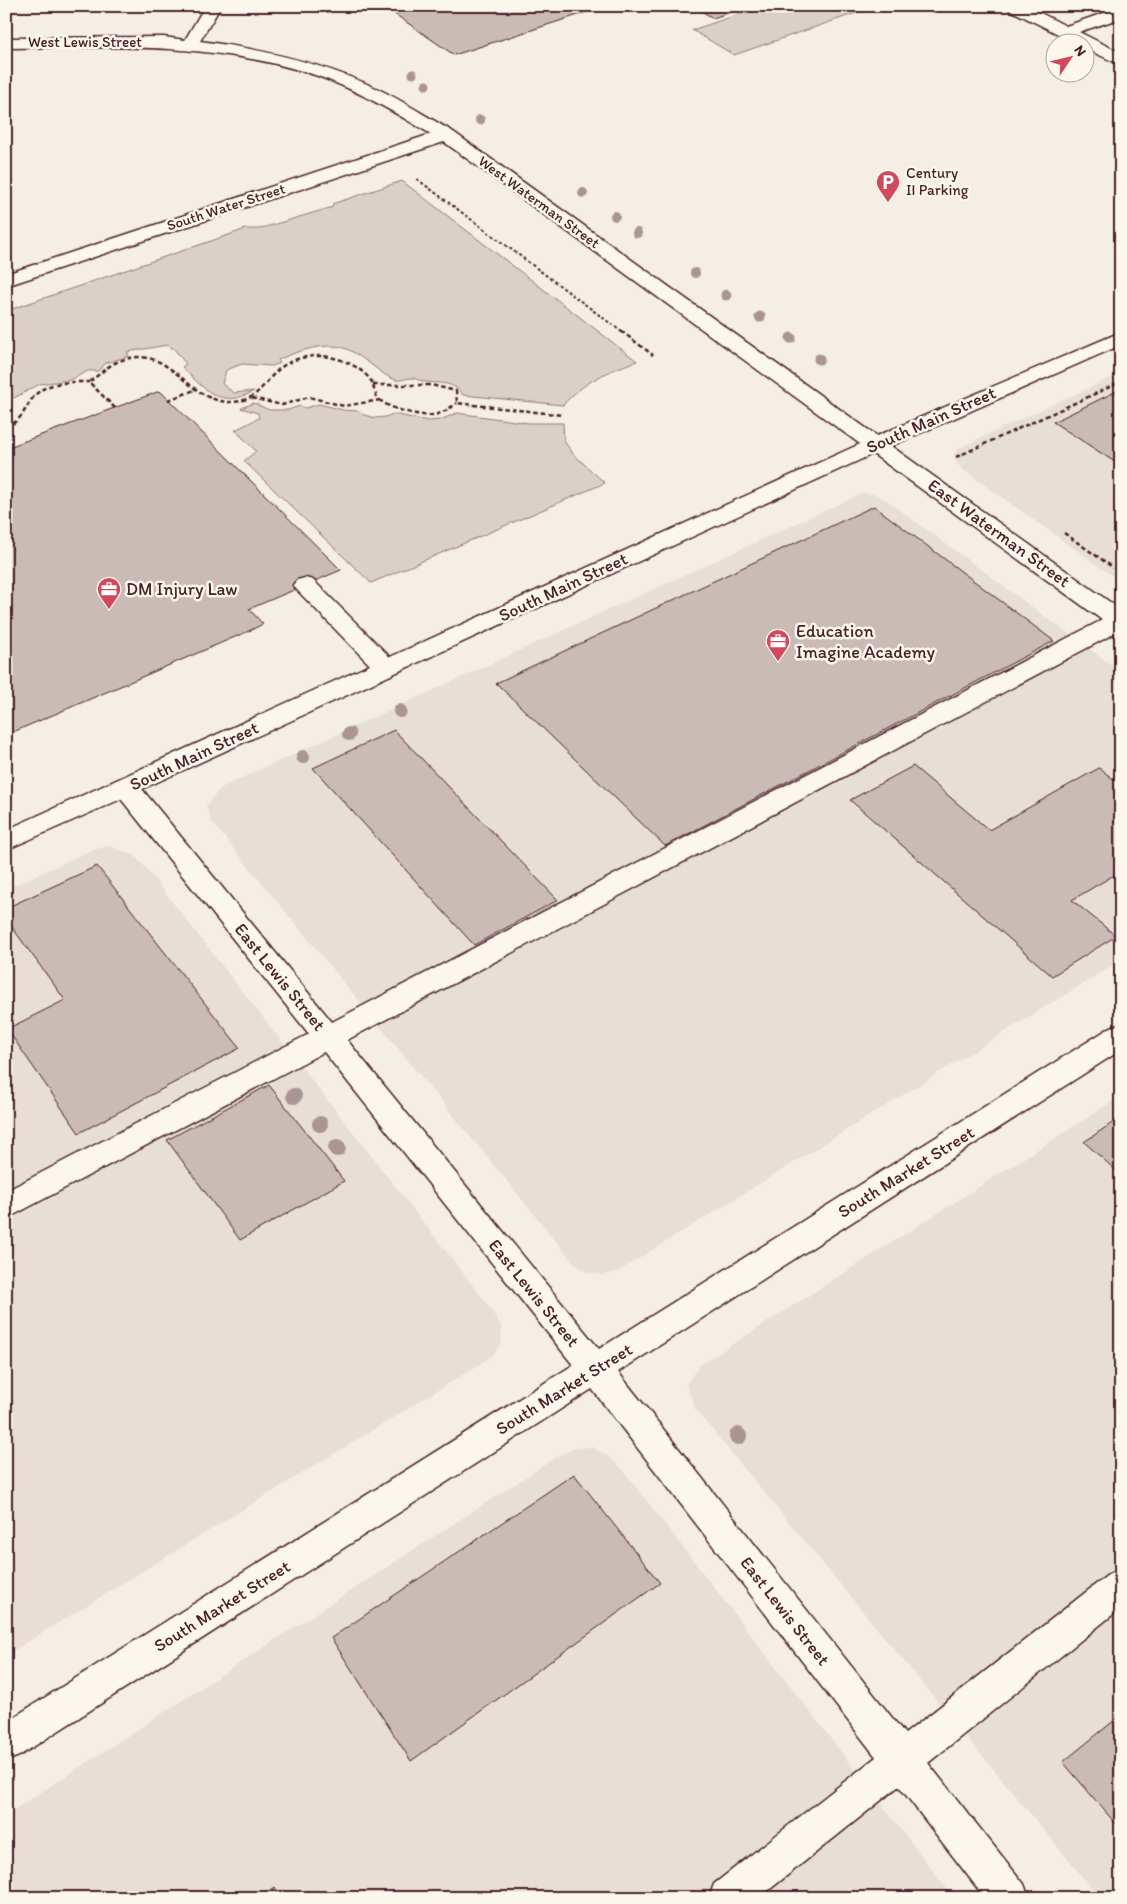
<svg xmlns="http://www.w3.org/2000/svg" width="1127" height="1904" viewBox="0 0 1127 1904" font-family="Itim,sans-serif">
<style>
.built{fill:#e7dfd6}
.green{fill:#dbd0c9;stroke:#92787a}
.building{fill:#cabbb6;stroke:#4a1f2b}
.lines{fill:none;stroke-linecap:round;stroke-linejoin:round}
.minor-casing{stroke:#4a1f2b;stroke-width:3}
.path-far1{stroke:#4a1f2b;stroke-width:2;stroke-dasharray:3 2.5;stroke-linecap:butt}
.path{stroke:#4a1f2b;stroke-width:2.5;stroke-dasharray:4.5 3;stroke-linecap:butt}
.minor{fill:#fbf7ec;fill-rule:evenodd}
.tree{fill:#aa9494}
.labels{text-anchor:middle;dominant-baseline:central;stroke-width:5;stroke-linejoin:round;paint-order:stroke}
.far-street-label{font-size:15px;fill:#4a1f2b;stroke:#fbf7ec}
.far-poi-label{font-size:15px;fill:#4a1f2b;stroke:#fbf7ec;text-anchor:start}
.street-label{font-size:18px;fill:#4a1f2b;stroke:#fbf7ec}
.poi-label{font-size:18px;fill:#4a1f2b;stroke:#fbf7ec;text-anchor:start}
</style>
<rect width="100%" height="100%" fill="#f4eee4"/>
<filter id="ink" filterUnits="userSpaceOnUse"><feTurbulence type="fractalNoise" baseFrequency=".02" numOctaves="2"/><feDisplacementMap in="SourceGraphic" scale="10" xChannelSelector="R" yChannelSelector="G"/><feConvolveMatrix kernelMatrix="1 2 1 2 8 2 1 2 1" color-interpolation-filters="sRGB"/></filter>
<g filter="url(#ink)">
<g class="built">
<polygon points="1121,373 1121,582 962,469 956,462 955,455 957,450 967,444"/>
<polygon points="863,493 874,494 886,500 1121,672 1121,960 617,1272 601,1275 587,1272 575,1264 211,821 206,806 221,788 233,782"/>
<polygon points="110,846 134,855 145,867 488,1305 501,1326 502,1342 492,1356 469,1371 6,1655 6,889 92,850"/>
<polygon points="1121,1096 1121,1898 1100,1898 695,1409 686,1384 700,1365"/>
<polygon points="592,1447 608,1456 623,1470 954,1898 6,1898 6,1815 558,1456 575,1448"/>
</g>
<g class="green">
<polygon points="764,6 866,6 865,10 734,55 692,30"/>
<path d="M402 181 637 361C608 371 583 382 563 405L463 395C451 379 438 385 422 381 418 380 415 378 411 378 406 378 401 381 396 380 381 376 359 351 341 347 321 343 295 352 278 360L280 363 272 366 242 364 226 370 222 384 234 393 254 391C221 410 204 389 182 367L186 364 174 349 167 345 127 352 129 356 106 363 98 371H88L70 380 40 384 14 398 9 392 6 393V311L246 229H259L333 207 332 204Z"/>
<polygon points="254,403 269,410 288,410 300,406 306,408 319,404 343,410 358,411 364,415 375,418 385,417 393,414 428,421 440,420 457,413 529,423 563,423 564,441 574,455 605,483 371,583 244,461 256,451 235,430 259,418 258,413 241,408"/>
</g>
<g class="building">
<polygon points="383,6 606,6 454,55"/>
<polygon points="693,6 749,6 713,18"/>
<polygon points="1121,389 1121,466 1053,422"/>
<polygon points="160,391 341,570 249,609 263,624 249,631 6,735 6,448"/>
<polygon points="874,506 1054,641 665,846 496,683"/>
<polygon points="394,730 558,900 474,945 313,768"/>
<polygon points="913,766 989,830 1099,768 1121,785 1121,871 1072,900 1116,936 1052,976 850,800"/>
<polygon points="97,866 240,1048 79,1133 7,1029 65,1000 6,919 6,908"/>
<polygon points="269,1085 344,1181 240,1240 167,1140"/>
<polygon points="1121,1117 1121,1175 1084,1142"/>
<polygon points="574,1474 660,1583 411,1761 331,1638"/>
<polygon points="1121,1715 1121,1830 1063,1762"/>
<polygon points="275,1887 281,1898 260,1898"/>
</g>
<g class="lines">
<g class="minor-casing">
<g id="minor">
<path d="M205 6H221L200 41C261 49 320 62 376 88 402 100 427 117 452 131L877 436 1121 332V345L891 446 1121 610V630L347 1040 599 1349 1111 1027 1121 1024V1050L618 1372 905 1734 1109 1574 1121 1569V1608L928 1763 1024 1884 1029 1898H985L899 1786 759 1898H709L714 1884 876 1757 592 1389 19 1756 6 1761V1722L573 1365 324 1052 6 1219V1191L309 1034 121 799 6 850V830L370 665 297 590 293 585 297 580 305 578 313 580 390 657 860 444 444 142 6 286V274L431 134C390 110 348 84 302 71 203 42 107 47 6 48V38L164 37 185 40ZM873 454 1102 620 332 1022 142 789Z"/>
<polygon points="1006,6 1027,6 1066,26 1121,7 1121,18 1079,32 1121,53 1121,65 1084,48 1084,42 1074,42 1008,9"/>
</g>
</g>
<polyline class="path-far1" points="417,179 622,332"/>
<g class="path">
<polyline points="621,331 653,355"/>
<polyline points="373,385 431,385 456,391 457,403 563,415"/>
<polyline points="252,398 282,405 309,397 344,406 380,400"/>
<polyline points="168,400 195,390"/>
<path d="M115 408 89 382C98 376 107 366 117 362 171 339 184 403 232 402 257 401 261 386 277 371 291 357 315 353 334 358 348 361 364 370 372 382 374 387 374 392 377 397 384 408 420 417 433 415 442 414 450 408 457 403"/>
<path d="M6 427C21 421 23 412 32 399 44 381 69 382 89 382"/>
<polyline points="956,457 1121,382"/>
<polyline points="1064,533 1121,573"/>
</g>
<use href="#minor" class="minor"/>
</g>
<g class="tree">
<circle cx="413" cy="74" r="4.5"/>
<circle cx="426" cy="85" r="4.5"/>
<circle cx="480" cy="120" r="5"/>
<circle cx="583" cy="193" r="5"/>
<circle cx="615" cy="216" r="5"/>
<circle cx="637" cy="233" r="5"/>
<circle cx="695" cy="273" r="5"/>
<circle cx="726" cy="295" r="5.5"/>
<circle cx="760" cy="317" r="5.5"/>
<circle cx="791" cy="338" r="5.5"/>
<circle cx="819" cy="359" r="5.5"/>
<circle cx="400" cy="711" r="7"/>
<circle cx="349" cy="734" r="7"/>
<circle cx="303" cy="757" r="7"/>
<circle cx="294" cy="1096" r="8"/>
<circle cx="320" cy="1124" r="8"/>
<circle cx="337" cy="1148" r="9"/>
<circle cx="738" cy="1436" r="9"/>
</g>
</g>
<defs>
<g id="parking-pin" transform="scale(1.25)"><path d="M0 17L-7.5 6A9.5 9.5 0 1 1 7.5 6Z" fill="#d1495b" stroke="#fbf7ec"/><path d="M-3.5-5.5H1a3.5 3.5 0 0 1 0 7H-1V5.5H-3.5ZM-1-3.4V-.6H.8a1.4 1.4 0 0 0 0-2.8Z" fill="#fff"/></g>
<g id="office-pin" transform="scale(1.25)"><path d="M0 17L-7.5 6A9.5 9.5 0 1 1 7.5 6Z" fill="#d1495b" stroke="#fbf7ec"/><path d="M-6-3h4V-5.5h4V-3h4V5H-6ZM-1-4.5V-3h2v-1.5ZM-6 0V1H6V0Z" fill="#fff"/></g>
</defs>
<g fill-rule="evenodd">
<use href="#parking-pin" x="888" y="182"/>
<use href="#office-pin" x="109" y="589"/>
<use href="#office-pin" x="778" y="641"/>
</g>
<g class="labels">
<g class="far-street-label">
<text x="85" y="42">West Lewis Street</text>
<text transform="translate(539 202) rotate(36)">West Waterman Street</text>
<text transform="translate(226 207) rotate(-18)">South Water Street</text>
</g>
<g class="far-poi-label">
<text x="906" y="173">Century<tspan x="906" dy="17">II Parking</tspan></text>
</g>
<g class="street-label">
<text transform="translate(931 420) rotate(-24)">South Main Street</text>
<text transform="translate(999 533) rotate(36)">East Waterman Street</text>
<text transform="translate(563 587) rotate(-25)">South Main Street</text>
<text transform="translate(194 756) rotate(-25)">South Main Street</text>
<text transform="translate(280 977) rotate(51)">East Lewis Street</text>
<text transform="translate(906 1172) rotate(-32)">South Market Street</text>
<text transform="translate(534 1293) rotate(51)">East Lewis Street</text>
<text transform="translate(564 1389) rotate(-32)">South Market Street</text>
<text transform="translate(222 1606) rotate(-32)">South Market Street</text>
<text transform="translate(785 1611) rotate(52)">East Lewis Street</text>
</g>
<g class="poi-label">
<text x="126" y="589">DM Injury Law</text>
<text x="796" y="631">Education<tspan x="796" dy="21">Imagine Academy</tspan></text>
</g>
</g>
<rect width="1127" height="1904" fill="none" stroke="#fbf7ec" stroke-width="25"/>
<rect x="12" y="12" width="1102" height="1879" fill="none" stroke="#4a1f2b" stroke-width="2" filter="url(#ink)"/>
<g transform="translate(1070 58) rotate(55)"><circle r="24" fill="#fbf7ec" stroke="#b4a19f"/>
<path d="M0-4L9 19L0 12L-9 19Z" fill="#d1495b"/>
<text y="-8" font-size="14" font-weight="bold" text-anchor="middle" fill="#4a1f2b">N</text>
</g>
</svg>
